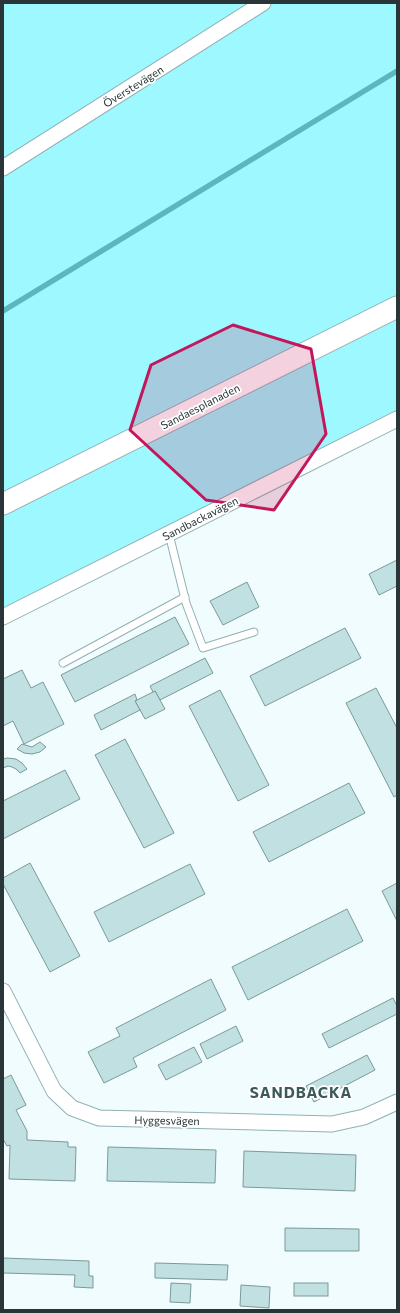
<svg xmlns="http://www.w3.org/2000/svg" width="400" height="1313" viewBox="0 0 400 1313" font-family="Commissioner,sans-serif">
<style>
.green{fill:#9df8ff}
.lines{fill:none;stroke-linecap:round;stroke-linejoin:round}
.stream{stroke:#5ab7bd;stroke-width:5.5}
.building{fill:#c0e0e2;stroke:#7b999b}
.service-casing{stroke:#92b1b3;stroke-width:9}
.minor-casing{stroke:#92b1b3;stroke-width:17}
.secondary-casing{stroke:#92b1b3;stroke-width:23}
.service{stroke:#fff;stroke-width:7}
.minor{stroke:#fff;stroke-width:15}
.secondary{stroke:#fff;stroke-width:21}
.marked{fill:#c2185b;fill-opacity:0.2;stroke:#c2185b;stroke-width:3;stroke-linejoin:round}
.labels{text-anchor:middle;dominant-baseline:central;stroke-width:3.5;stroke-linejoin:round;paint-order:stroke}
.street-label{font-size:11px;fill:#293536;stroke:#fff}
.district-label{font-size:15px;font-weight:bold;letter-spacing:1px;fill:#3c595b;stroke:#fff}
</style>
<rect width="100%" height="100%" fill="#f0fcfd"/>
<polygon class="green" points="3,3 397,3 397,419 3,617"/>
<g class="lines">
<polyline class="stream" points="3,311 397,71"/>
</g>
<g class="building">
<polygon points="397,560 397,586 379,595 369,574"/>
<polygon points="247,582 259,607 223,625 210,601"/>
<polygon points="175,617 189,644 75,702 61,675"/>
<polygon points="345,628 361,658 265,706 250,676"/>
<polygon points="205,658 213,673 160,700 155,691 153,692 150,686"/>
<polygon points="22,670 31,688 43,682 64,724 24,744 13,721 3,726 3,679"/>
<polygon points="376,688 397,728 397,795 394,797 346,703"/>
<polygon points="220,690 269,785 238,801 189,706"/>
<polygon points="155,691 165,709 145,719 135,701"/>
<polygon points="135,694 137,700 135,701 140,710 101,730 94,715"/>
<polygon points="125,739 174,833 144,848 95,755"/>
<polygon points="40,742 46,747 40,752 32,754 24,753 17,749 22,744 32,747"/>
<polygon points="7,758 16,759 22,763 27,769 20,773 16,769 12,767 8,766 3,768 3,759"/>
<polygon points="65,770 80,799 3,839 3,801"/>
<polygon points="349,783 365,813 269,862 253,832"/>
<polygon points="30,863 80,956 50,972 3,884 3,878"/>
<polygon points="190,864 205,894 109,942 94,912"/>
<polygon points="397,883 397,921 382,891"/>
<polygon points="347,909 363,941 248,1000 232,967"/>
<polygon points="211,979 226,1010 133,1058 137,1067 104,1083 88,1052 120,1036 116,1028"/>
<polygon points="393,998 397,1006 397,1014 329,1048 322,1034"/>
<polygon points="236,1026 243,1041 207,1059 200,1044"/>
<polygon points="194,1047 202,1062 166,1080 158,1065"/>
<polygon points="367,1055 375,1070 314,1102 306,1086"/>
<polygon points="11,1075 26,1105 16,1110 27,1131 27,1140 68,1142 68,1147 76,1147 75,1181 9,1179 10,1145 7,1146 3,1139 3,1079"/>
<polygon points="108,1147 216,1150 215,1183 107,1181"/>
<polygon points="244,1151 356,1155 355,1191 243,1187"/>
<polygon points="285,1228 359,1229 359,1251 285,1251"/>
<polygon points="3,1258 89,1261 89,1276 93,1276 93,1288 74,1287 75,1275 3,1273"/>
<polygon points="155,1263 228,1265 227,1280 155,1278"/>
<polygon points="171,1283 191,1284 190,1303 170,1302"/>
<rect x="294" y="1283" width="34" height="13"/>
<polygon points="241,1285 270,1287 269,1308 240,1306"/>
</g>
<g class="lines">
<g class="service-casing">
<g id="service">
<polyline points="169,534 186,603 203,648 254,632"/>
<polyline points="63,663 185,597"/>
</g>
</g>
<g class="minor-casing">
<g id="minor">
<polyline points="3,168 263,3"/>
<polyline points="3,617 397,419"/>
<polyline points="3,991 54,1091 72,1108 99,1118 332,1124 364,1117 397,1102"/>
</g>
</g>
<g class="secondary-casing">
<polyline id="secondary" points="3,504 397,307"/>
</g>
<use href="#service" class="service"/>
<use href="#minor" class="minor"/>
<use href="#secondary" class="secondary"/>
</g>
<path class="marked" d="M233 325 311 349 326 434 274 510 206 500 130 430 151 365Z"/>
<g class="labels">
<g class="street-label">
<text transform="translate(133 86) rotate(-32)">Överstevägen</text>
<text transform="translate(200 406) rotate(-27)">Sandaesplanaden</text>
<text transform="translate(200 518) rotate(-27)">Sandbackavägen</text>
<text transform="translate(167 1120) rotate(1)">Hyggesvägen</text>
</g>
<g class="district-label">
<text x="301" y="1092">SANDBACKA</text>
</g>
</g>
<rect width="400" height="1313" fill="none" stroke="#293536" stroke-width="8"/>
</svg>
